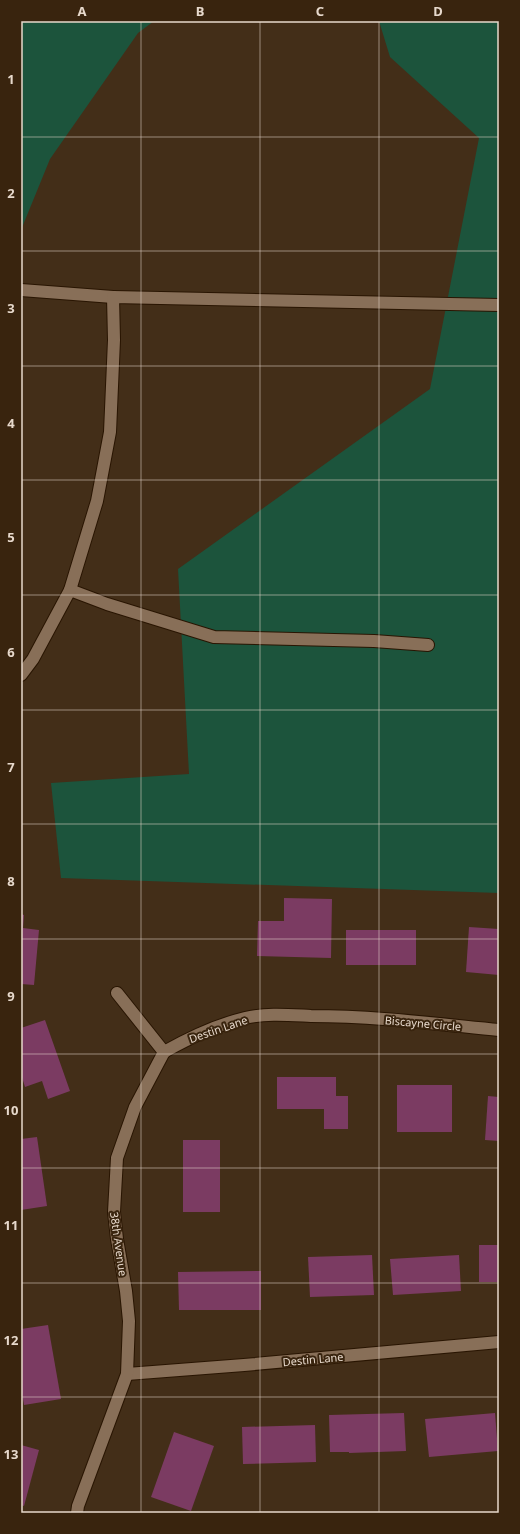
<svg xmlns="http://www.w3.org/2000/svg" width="520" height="1534" viewBox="0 0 520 1534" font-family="'Noto Sans',sans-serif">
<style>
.green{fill:#1c543c}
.building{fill:#7b3b62}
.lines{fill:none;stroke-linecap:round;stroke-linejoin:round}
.street-casing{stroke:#291502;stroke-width:14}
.street{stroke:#886f58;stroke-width:12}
.grid{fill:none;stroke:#e7d9cc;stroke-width:1;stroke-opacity:0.55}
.labels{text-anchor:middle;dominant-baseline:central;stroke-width:4;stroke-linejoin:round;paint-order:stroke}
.street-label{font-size:11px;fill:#e7d9cc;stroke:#39240e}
.neatline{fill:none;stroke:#e7d9cc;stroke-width:1.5}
.grid-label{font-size:13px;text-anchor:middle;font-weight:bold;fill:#e7d9cc}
</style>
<rect width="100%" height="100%" fill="#432e18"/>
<g class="green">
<polygon points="21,21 154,21 138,33 50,159 21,230"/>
<polygon points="379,21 499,21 499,893 61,878 51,783 189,774 178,569 430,389 479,138 390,57"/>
</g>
<g class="building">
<polygon points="284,898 332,899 331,958 257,956 258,921 284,921"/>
<polygon points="21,914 24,915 23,928 39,930 34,985 21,984"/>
<polygon points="469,927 499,929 499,975 466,972"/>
<rect x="346" y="930" width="70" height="35"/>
<polygon points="45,1020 70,1091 48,1099 42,1081 25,1087 21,1074 21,1028"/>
<polygon points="277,1077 336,1077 336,1096 348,1096 348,1129 324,1129 324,1109 277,1109"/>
<rect x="397" y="1085" width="55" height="47"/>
<polygon points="488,1096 499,1097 499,1141 485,1140"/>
<polygon points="37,1137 47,1206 21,1210 21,1139"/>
<rect x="183" y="1140" width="37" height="72"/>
<rect x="479" y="1245" width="20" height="37"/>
<polygon points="372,1255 374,1295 310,1297 308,1257"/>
<polygon points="459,1255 461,1291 393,1295 390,1259"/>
<polygon points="261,1271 261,1310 179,1310 178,1272"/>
<polygon points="48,1325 61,1399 24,1405 21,1387 21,1329"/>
<polygon points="404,1413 406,1451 349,1453 349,1452 330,1452 329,1415"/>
<polygon points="495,1413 498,1451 429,1457 425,1419"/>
<polygon points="315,1425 316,1462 243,1464 242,1427"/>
<polygon points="174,1432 214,1446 191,1511 151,1497"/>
<polygon points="21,1445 39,1450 24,1506 21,1505"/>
</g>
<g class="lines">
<g class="street-casing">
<g id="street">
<polyline points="21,290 113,297"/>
<polyline points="70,590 107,604 214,637 374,641 428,645"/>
<polyline points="21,675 33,659 70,590 97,501 110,432 114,340 113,297 499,305"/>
<polyline points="117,993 164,1052"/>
<path d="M164 1052C189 1038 216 1025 245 1018 266 1013 289 1015 311 1016 374 1016 437 1024 499 1030"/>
<polyline points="127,1374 244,1365 499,1342"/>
<polyline points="77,1513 78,1506 127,1374 129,1321 126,1291 117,1239 114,1212 117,1158 135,1107 164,1052"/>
</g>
</g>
<use href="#street" class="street"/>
</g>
<path class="grid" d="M141 21V1513M260 21V1513M379 21V1513M21 137H499M21 251H499M21 366H499M21 480H499M21 595H499M21 710H499M21 824H499M21 939H499M21 1054H499M21 1168H499M21 1283H499M21 1397H499"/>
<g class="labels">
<g class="street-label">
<text transform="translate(423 1023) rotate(5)">Biscayne Circle</text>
<text transform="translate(218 1029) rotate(-19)">Destin Lane</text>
<text transform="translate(119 1244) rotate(82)">38th Avenue</text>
<text transform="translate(313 1359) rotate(-5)">Destin Lane</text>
</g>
</g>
<rect width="520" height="1534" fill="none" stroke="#39240e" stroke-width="44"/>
<rect x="22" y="22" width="476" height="1490" class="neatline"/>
<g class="grid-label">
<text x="82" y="16">A</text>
<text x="200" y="16">B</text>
<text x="320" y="16">C</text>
<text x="438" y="16">D</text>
<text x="11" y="84">1</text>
<text x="11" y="198">2</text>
<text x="11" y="313">3</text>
<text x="11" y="428">4</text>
<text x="11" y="542">5</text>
<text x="11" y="657">6</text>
<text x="11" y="772">7</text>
<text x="11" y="886">8</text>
<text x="11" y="1001">9</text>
<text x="11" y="1115">10</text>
<text x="11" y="1230">11</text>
<text x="11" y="1345">12</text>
<text x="11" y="1459">13</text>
</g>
</svg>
